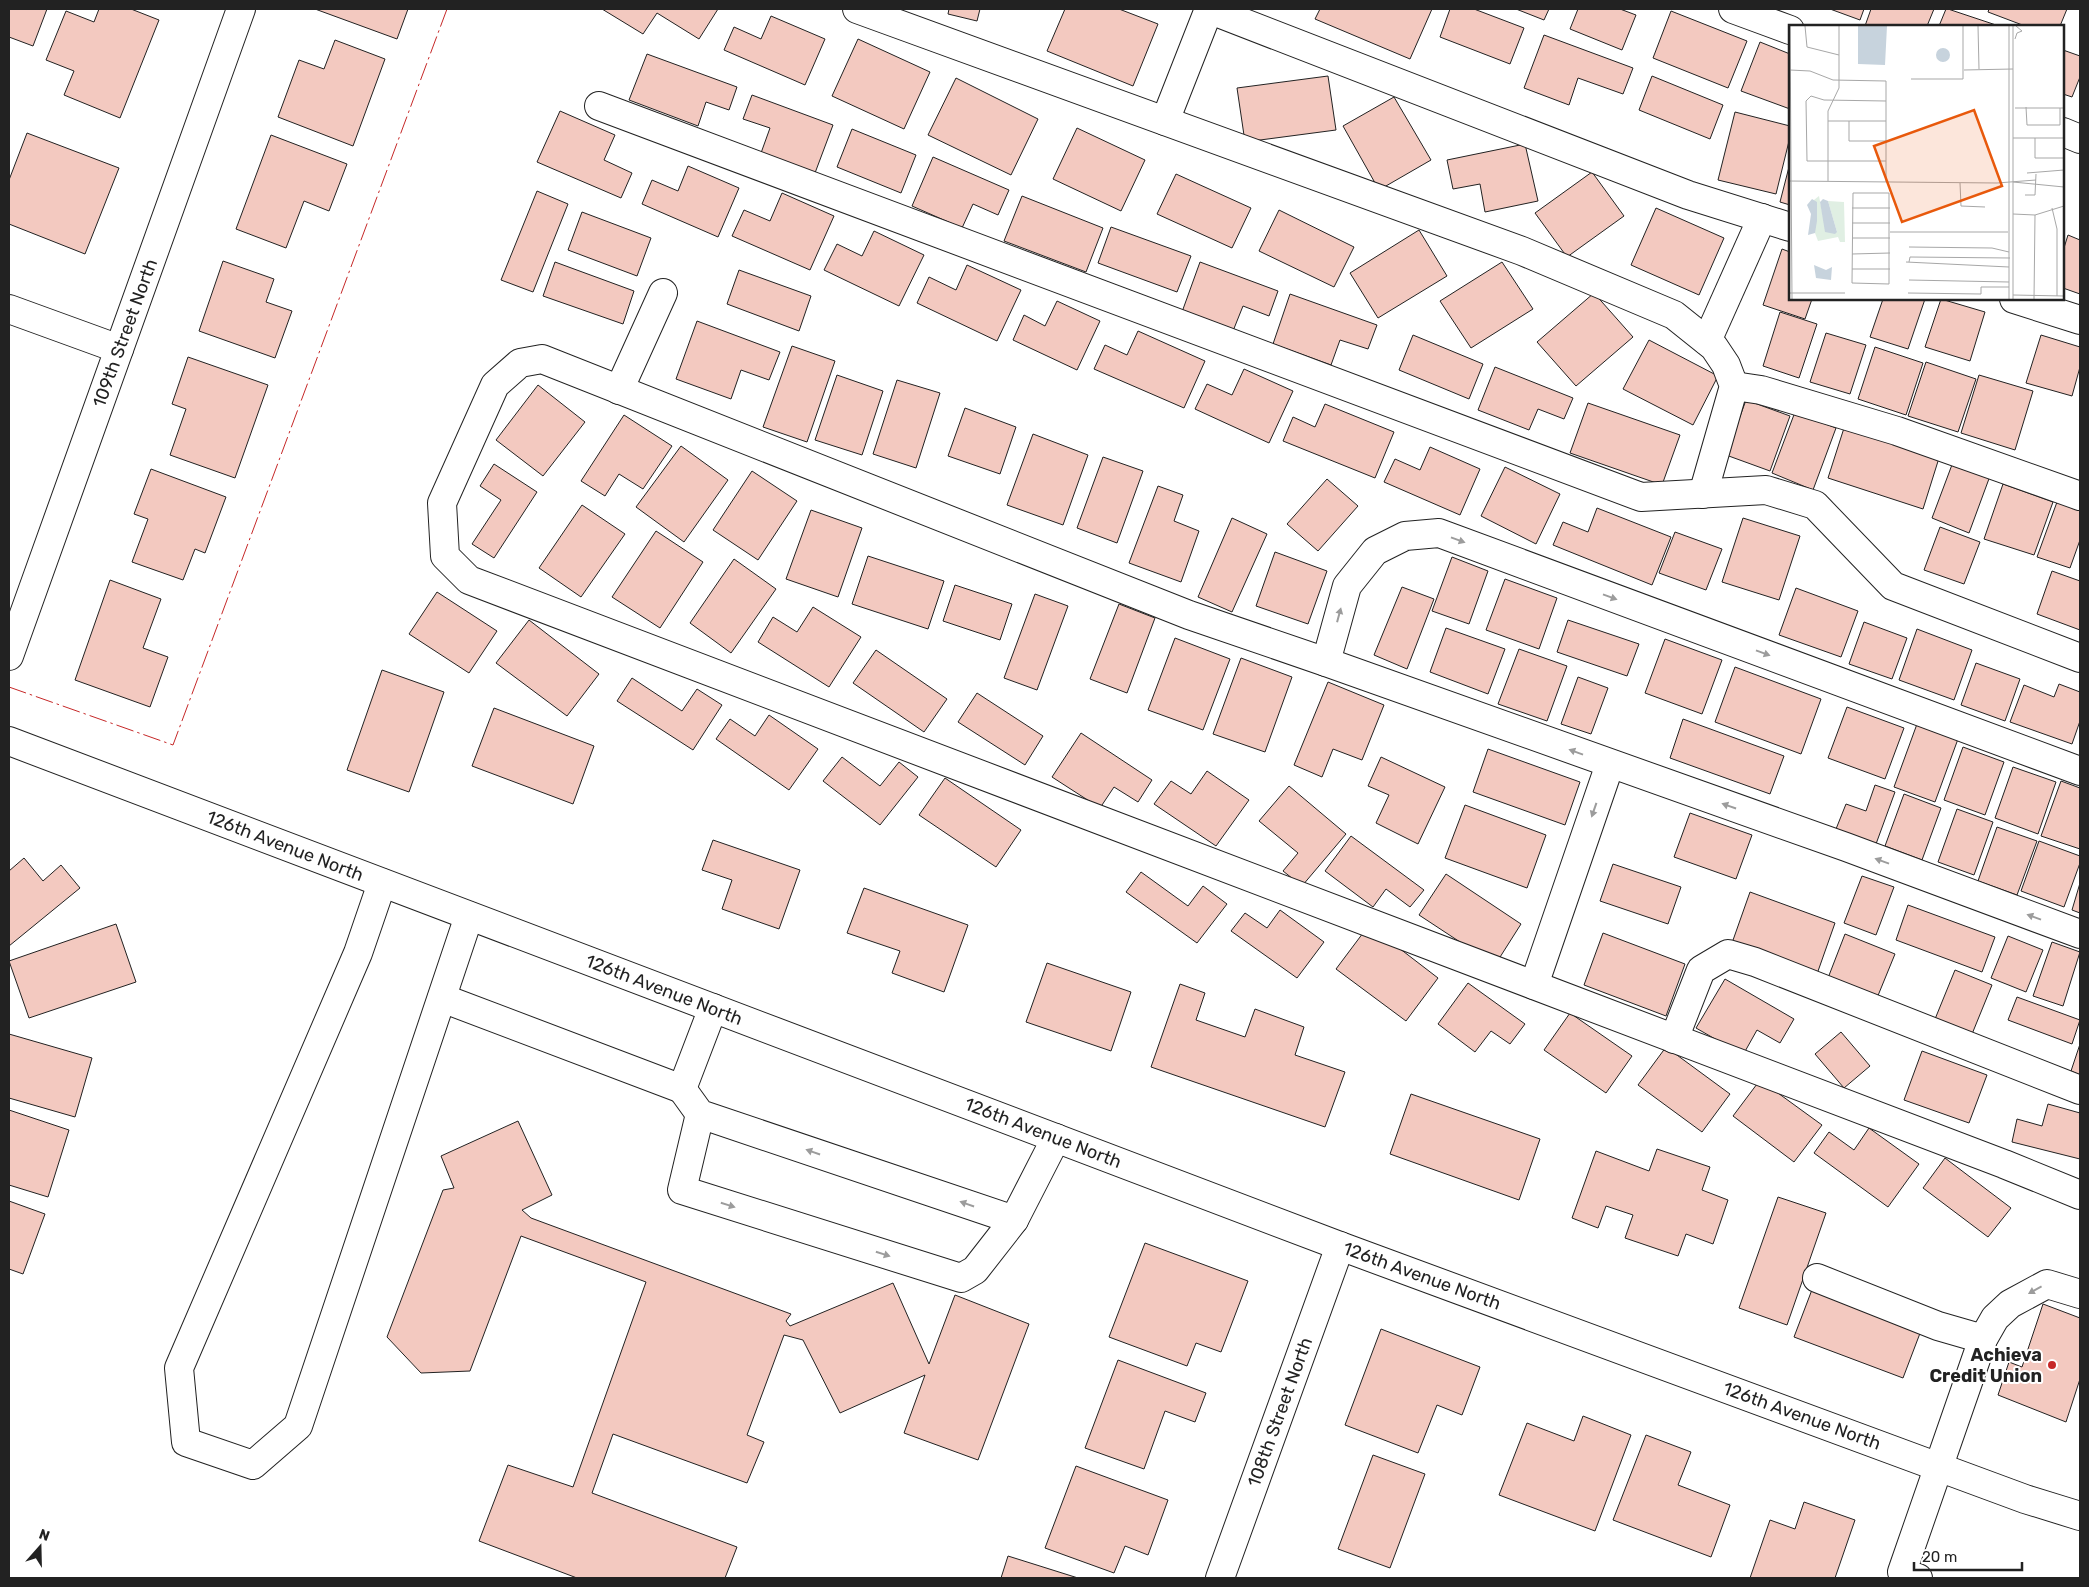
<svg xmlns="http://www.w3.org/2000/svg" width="2089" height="1587" viewBox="0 0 2089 1587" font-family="Rubik,sans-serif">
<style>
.building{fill:#f3c9c0;stroke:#222}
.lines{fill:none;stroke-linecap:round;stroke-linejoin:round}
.minor-casing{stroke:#222;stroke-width:30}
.minor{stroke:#fff;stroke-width:28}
.power{stroke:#c62828;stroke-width:1;stroke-dasharray:18 4 2.5 4;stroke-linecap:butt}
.oneway{fill:#9c9c9c}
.poi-dot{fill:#c62828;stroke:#fff;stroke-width:2}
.labels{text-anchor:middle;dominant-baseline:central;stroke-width:4;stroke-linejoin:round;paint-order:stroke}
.street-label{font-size:18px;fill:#222;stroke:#fff}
.poi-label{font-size:18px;font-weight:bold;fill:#222;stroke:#fff;text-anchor:end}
.inset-road{fill:none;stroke:#a7a7a7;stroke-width:1}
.view{fill:#e8590c;fill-opacity:0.15;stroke:#e8590c;stroke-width:2.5}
.inset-edge{fill:none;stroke:#222;stroke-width:2.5}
</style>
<rect width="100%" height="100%" fill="#fff"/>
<g class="building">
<polygon points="9,9 47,9 33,46 9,37"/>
<polygon points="99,9 131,9 159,20 120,118 64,95 74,71 46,60 66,11 94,22"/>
<polygon points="315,9 408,9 397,39"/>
<polygon points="602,9 718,9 699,39 657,13 643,34"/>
<polygon points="949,9 980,9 977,21 948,14"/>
<polygon points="1065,9 1119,9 1158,24 1133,86 1047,51"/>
<polygon points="1320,9 1432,9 1410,59 1315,19"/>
<polygon points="1450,9 1474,9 1524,28 1510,64 1440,37"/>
<polygon points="1516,9 1549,9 1544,20"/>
<polygon points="1578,9 1620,9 1636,15 1622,50 1570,29"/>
<polygon points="1830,9 1864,9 1860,20"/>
<polygon points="1871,9 1934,9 1927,26 1865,26"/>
<polygon points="1946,9 1948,9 1999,26 1939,26"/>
<polygon points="1989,9 2067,9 2060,26 2025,26 1988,12"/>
<polygon points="1671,11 1747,41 1728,88 1653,58"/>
<polygon points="771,16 825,39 805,85 724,50 734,27 761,39"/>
<polygon points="1544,35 1633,68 1623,94 1578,78 1569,105 1524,88"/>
<polygon points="858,39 930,72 904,129 832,96"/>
<polygon points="335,40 385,59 353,146 278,117 299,60 324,69"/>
<polygon points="1760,42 1790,54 1790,109 1741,91"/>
<polygon points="2063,50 2080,56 2080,77 2072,97 2063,94"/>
<polygon points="647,54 737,87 729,110 706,102 698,126 629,100"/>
<polygon points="1328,76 1336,130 1245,142 1237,88"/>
<polygon points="1652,76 1723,105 1710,139 1639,110"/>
<polygon points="956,78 1038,119 1011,175 928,135"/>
<polygon points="752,95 833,125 815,173 761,153 770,128 743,119"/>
<polygon points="1394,97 1431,160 1379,190 1343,126"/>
<polygon points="560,111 615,135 604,160 632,173 621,198 537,162"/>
<polygon points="1735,112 1790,126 1790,137 1776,194 1718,180"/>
<polygon points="1077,128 1145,160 1121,211 1053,179"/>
<polygon points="852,129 916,155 901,193 837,167"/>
<polygon points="27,133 119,168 85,254 9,224 9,180"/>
<polygon points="271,135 347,164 329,211 304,201 286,248 236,229"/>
<polygon points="1525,144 1538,201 1485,212 1480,184 1453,189 1447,160"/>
<polygon points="933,157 1009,190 998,215 973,204 962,228 912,206"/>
<polygon points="1790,163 1790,205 1780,202"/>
<polygon points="688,166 739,188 718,237 642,204 652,180 678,191"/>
<polygon points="1592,172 1624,216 1567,257 1535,213"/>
<polygon points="1176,174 1251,208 1232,248 1157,214"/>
<polygon points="537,191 568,204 533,292 501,280"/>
<polygon points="782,193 834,216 810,270 732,236 744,210 770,221"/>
<polygon points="1022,196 1103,228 1086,272 1004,241"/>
<polygon points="1656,208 1724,238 1699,295 1631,265"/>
<polygon points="1279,210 1354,247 1334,287 1259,251"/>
<polygon points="582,212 651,238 637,276 568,250"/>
<polygon points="1111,227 1191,256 1177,292 1098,263"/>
<polygon points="1419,230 1447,276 1378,318 1350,273"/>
<polygon points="874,231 924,255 899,306 824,270 837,244 862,256"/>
<polygon points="2068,235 2080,240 2080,294 2063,288 2063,251"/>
<polygon points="1782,249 1790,252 1790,299 1812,299 1805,319 1763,305"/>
<polygon points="223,261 274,279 266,302 292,311 275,358 199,331"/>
<polygon points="555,262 634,291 623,324 543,296"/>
<polygon points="1200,262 1278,291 1269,316 1243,306 1233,331 1182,312"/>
<polygon points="1502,262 1533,309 1471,348 1440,301"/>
<polygon points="967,265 1021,290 997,341 917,303 929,277 956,290"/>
<polygon points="739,270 811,296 799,331 727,304"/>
<polygon points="1594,293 1633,337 1576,386 1537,342"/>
<polygon points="1290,294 1377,325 1368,349 1340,340 1331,365 1273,344"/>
<polygon points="1883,299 1925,299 1908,349 1870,337"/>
<polygon points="1941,299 1985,312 1970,361 1925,347"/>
<polygon points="1057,301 1100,321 1077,370 1013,340 1024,315 1045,326"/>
<polygon points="1780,312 1817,324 1799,378 1763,366"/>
<polygon points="697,321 780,352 769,380 741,370 731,399 676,379"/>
<polygon points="1138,331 1205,361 1184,408 1094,369 1105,345 1127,355"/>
<polygon points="1826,333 1866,345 1850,394 1810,382"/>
<polygon points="1413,335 1483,364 1469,399 1399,370"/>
<polygon points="2041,335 2080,347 2080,367 2072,396 2026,383"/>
<polygon points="1649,340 1718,376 1693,425 1623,389"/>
<polygon points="792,346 835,361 807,442 763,427"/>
<polygon points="1875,347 1923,363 1906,415 1858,399"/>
<polygon points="188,357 268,385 235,478 170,455 186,409 172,404"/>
<polygon points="1926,362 1976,379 1958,432 1908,416"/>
<polygon points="1495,367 1573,398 1564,419 1538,409 1529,430 1478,410"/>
<polygon points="1244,369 1293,391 1269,443 1195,409 1207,384 1232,395"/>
<polygon points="837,375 883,391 862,455 815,440"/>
<polygon points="1979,375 2033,391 2015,450 1961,433"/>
<polygon points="897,380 940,393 916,468 873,454"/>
<polygon points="538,385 585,422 543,476 496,440"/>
<polygon points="1746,400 1790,416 1770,471 1726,455"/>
<polygon points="1588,403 1680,435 1662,485 1570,453"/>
<polygon points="1325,404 1394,432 1375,478 1283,441 1293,417 1315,427"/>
<polygon points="965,408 1016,427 1000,474 948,456"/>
<polygon points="1795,412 1836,428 1813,490 1772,473"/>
<polygon points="624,415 672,446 643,489 619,474 605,496 581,481"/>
<polygon points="1844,428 1939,458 1923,509 1828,478"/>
<polygon points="1033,434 1088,455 1063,525 1007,505"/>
<polygon points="681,446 728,480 684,542 636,507"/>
<polygon points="1430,447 1480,469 1460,515 1384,482 1395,459 1420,470"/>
<polygon points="1103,457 1143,471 1117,543 1077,528"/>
<polygon points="1953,462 1990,476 1969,533 1932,518"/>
<polygon points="494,464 537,492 494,558 472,544 501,500 480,486"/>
<polygon points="1505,467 1560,494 1536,544 1481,516"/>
<polygon points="151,469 226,497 205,553 195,549 183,580 132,562 148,519 134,514"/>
<polygon points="752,471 797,501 758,560 713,530"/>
<polygon points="1327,479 1358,506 1318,551 1287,524"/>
<polygon points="2003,484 2053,502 2034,555 1984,539"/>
<polygon points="1158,486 1183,495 1174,521 1199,531 1181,582 1129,563"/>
<polygon points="2057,502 2080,511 2080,540 2070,568 2037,557"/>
<polygon points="582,505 625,534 581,597 539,568"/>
<polygon points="1597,508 1671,537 1652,585 1553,545 1563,522 1588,532"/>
<polygon points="811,510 862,528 838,597 786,579"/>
<polygon points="1232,518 1267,534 1232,612 1198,597"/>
<polygon points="1743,518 1800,536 1779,600 1722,582"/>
<polygon points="1940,527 1980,542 1964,584 1924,570"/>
<polygon points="656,531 703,562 660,628 612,597"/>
<polygon points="1675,532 1722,549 1706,590 1659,573"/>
<polygon points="1275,552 1327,571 1308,624 1256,606"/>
<polygon points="868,556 944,581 928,629 852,604"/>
<polygon points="1452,557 1488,571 1469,624 1432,611"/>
<polygon points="734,559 776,589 731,653 690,623"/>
<polygon points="2052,571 2080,581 2080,630 2037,614"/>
<polygon points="1505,579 1557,598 1539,649 1486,630"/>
<polygon points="110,580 161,599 143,648 168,657 150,707 75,680"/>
<polygon points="955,585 1012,604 1000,640 943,621"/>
<polygon points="1402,587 1434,599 1407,669 1374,655"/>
<polygon points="1796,588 1858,611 1841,657 1779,635"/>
<polygon points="437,592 497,631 469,673 409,634"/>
<polygon points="1035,594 1068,606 1037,690 1004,678"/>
<polygon points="1119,604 1155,618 1127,693 1090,679"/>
<polygon points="813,607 861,637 829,687 758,642 773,617 797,632"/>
<polygon points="529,620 599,674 567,716 496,663"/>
<polygon points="1568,620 1639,644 1627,676 1557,652"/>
<polygon points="1864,622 1907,638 1892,679 1849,664"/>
<polygon points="1446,628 1505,649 1488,694 1430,672"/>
<polygon points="1917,629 1972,650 1954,700 1899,680"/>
<polygon points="1175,638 1230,659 1203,730 1148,710"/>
<polygon points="1665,639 1722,660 1702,714 1645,693"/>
<polygon points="1519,649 1567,666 1547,721 1498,704"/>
<polygon points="876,650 947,699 924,732 853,683"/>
<polygon points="1241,658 1292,677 1265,752 1213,734"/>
<polygon points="1976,663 2020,679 2005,721 1961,705"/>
<polygon points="1735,667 1821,699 1801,754 1715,722"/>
<polygon points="382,670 444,692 409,792 347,770"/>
<polygon points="1578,677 1608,688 1591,734 1561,724"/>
<polygon points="632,678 682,711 697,689 722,705 693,750 617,701"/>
<polygon points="1328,682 1384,705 1362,760 1333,749 1322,777 1294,765"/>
<polygon points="2059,684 2080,692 2080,721 2072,744 2010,722 2024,685 2054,697"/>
<polygon points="977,693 1043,736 1025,765 958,722"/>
<polygon points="1847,707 1904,728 1885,779 1828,758"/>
<polygon points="494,708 594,746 573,804 472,766"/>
<polygon points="769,715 818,749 789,790 716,739 730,719 755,736"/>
<polygon points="1683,719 1784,756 1770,794 1670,758"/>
<polygon points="1917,724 1958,739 1935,802 1894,787"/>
<polygon points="1081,733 1152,780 1138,802 1114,787 1100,808 1052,777"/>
<polygon points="1963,747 2004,762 1985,815 1944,800"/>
<polygon points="1488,749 1580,782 1565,825 1473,792"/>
<polygon points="842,757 880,786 899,762 918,777 880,825 823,781"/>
<polygon points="1381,757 1445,787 1418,844 1376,823 1389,795 1368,786"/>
<polygon points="2013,767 2056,782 2038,834 1995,818"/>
<polygon points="1207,771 1249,800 1216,846 1154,804 1171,781 1191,794"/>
<polygon points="945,778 1021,830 996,867 919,815"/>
<polygon points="2061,781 2080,788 2080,849 2041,836"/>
<polygon points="1875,785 1895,792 1876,844 1836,829 1846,804 1866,811"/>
<polygon points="1289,786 1346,834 1302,886 1283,871 1298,853 1259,821"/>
<polygon points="1904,794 1941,808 1922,860 1885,846"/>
<polygon points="1465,805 1546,835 1527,888 1445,858"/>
<polygon points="1957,809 1993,822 1974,875 1938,862"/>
<polygon points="1690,813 1752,835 1736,879 1674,857"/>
<polygon points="1997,827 2037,841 2017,895 1978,881"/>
<polygon points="1351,836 1424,890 1410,907 1386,889 1373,907 1325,871"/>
<polygon points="713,840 800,870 779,929 722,909 732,880 702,870"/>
<polygon points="2039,841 2080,856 2080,863 2064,907 2021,891"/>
<polygon points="24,858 43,881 61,865 80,888 9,946 9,871"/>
<polygon points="1613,864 1681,887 1668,924 1600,901"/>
<polygon points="1141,872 1188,906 1203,886 1227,904 1197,943 1126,892"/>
<polygon points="1446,874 1521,924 1495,965 1419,915"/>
<polygon points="1862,876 1894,887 1876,935 1844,923"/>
<polygon points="2080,883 2080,913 2072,910"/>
<polygon points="864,888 968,925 944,992 892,973 900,951 847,933"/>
<polygon points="1750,892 1835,923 1817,974 1732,943"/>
<polygon points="1908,905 1995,937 1982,972 1896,940"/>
<polygon points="1280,910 1324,942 1297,978 1231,931 1245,913 1267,928"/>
<polygon points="116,924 136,982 29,1018 9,961"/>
<polygon points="1369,925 1438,978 1406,1021 1336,969"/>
<polygon points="1603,933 1685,964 1666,1016 1584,985"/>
<polygon points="1845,934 1895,954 1877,998 1828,978"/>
<polygon points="2008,936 2043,950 2026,992 1991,978"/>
<polygon points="2052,942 2080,952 2063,1006 2033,996"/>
<polygon points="1047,963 1131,992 1111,1051 1026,1022"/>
<polygon points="1955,970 1992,985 1970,1039 1933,1024"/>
<polygon points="1725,979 1794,1019 1780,1043 1757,1030 1743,1055 1696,1028"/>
<polygon points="1468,983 1525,1024 1510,1044 1491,1031 1475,1052 1438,1024"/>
<polygon points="1180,984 1205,993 1196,1020 1245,1037 1255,1009 1304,1027 1295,1055 1345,1072 1325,1127 1151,1067"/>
<polygon points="2017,997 2080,1020 2072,1044 2008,1020"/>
<polygon points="1570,1013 1632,1056 1606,1093 1544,1050"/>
<polygon points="1841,1032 1870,1066 1844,1088 1815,1054"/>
<polygon points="9,1034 92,1058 75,1117 9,1098"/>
<polygon points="2080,1044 2080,1075 2071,1071"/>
<polygon points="1666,1047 1730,1094 1702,1132 1638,1085"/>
<polygon points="1922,1051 1987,1075 1969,1123 1904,1100"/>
<polygon points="1760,1080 1822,1125 1794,1162 1733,1116"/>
<polygon points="1411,1094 1540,1139 1519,1200 1390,1154"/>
<polygon points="2048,1104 2080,1113 2080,1159 2012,1142 2017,1119 2042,1126"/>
<polygon points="9,1110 69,1130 48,1197 9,1185"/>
<polygon points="518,1121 552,1195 522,1210 531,1218 791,1314 786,1321 790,1326 893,1283 929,1364 955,1295 1029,1324 978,1460 904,1433 925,1375 840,1413 803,1340 784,1335 747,1435 764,1442 747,1483 613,1434 592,1493 737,1547 725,1578 577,1578 479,1541 508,1465 573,1487 646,1282 521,1236 470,1371 421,1373 387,1337 443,1190 454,1188 441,1156"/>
<polygon points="1869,1128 1919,1164 1888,1207 1814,1153 1829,1132 1854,1150"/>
<polygon points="1657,1149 1710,1167 1702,1190 1728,1200 1713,1244 1686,1234 1678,1256 1625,1238 1633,1215 1606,1206 1598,1228 1572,1218 1596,1151 1649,1171"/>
<polygon points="1945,1158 2011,1208 1988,1237 1923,1188"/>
<polygon points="1778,1197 1826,1213 1787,1325 1739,1308"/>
<polygon points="9,1201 45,1214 23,1274 9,1269"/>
<polygon points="1145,1243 1248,1281 1221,1352 1196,1343 1187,1366 1109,1337"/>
<polygon points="1813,1287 1922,1328 1903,1378 1794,1337"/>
<polygon points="2043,1304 2080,1318 2080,1379 2066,1422 1998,1395 2009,1362 2022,1367"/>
<polygon points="1381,1329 1480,1367 1462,1415 1437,1405 1418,1453 1345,1425"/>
<polygon points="1118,1360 1206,1393 1195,1422 1165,1411 1144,1469 1085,1448"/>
<polygon points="1583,1416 1631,1435 1595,1531 1499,1495 1527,1423 1574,1441"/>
<polygon points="1646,1435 1691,1452 1678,1485 1730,1505 1711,1557 1613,1520"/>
<polygon points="1373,1455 1425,1474 1390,1568 1338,1549"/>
<polygon points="1076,1466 1168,1500 1148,1555 1125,1546 1114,1573 1045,1548"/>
<polygon points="1804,1502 1855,1520 1835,1578 1750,1578 1770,1520 1795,1529"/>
<polygon points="1008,1556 1078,1578 1001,1578"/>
</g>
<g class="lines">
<g class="minor-casing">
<g id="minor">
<polyline points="857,9 1522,251 1674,315 1714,347 1726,365 1734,386 1703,494"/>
<polyline points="1208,9 1688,195 1790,227"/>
<polyline points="1733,9 1790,30"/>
<polyline points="599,106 1641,497 1766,490 1815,505 1893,586 2080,658"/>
<polyline points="1165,121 1209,9"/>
<polyline points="2063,132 2080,139"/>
<polyline points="2014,299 2080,320"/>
<polyline points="9,309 119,349"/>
<polyline points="1707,341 1762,218"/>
<polyline points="1734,386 1761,390 1897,431 2080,496"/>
<polyline points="619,390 663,293"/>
<polyline points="9,656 241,9"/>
<polyline points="1326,662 1347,586 1375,551 1405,536 1439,533 2080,771"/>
<polyline points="9,741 1340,1246 2025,1499 2080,1516"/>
<polyline points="382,883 358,953 179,1368 186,1442 253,1465 298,1426 469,916"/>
<polyline points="2080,934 1846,847 1326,662 1189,615 542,359 520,363 495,385 442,503 445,556 469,580 2004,1164 2080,1195"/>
<polyline points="1534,985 1610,764"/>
<polyline points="442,998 682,1089 713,1008"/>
<polyline points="1674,1039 1701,970 1728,954 1755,962 2080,1090"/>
<polyline points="682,1089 700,1114 1014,1220"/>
<polyline points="700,1114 682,1190 961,1278 975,1270 1014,1220 1056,1138"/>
<polyline points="1817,1278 1938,1326 1983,1339"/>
<polyline points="1220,1578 1340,1246"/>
<polyline points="1918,1578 1902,1572 1983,1339 1995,1318 2010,1304 2047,1284 2080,1294"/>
</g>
</g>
<use href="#minor" class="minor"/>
<polyline class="power" points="9,687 173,745 447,9"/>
</g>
<defs><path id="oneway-solid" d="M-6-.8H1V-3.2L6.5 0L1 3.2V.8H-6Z" transform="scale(1.25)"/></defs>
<g class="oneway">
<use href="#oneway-solid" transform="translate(1458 540) rotate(20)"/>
<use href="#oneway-solid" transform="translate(1610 597) rotate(20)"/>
<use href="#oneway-solid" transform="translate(1339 615) rotate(-75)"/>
<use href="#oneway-solid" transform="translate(1763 653) rotate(20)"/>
<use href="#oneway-solid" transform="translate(1576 752) rotate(-160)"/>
<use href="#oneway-solid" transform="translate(1729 806) rotate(-161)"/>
<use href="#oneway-solid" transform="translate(1594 810) rotate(109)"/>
<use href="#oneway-solid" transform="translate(1882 861) rotate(-160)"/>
<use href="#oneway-solid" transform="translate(2034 917) rotate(-160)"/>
<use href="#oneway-solid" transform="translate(813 1152) rotate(-161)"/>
<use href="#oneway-solid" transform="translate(967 1204) rotate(-161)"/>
<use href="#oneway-solid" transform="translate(728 1205) rotate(17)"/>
<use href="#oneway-solid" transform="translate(883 1254) rotate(18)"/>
<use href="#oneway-solid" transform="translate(2035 1290) rotate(151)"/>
</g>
<circle class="poi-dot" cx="2052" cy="1365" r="5"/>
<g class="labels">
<g class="street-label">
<text transform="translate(125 333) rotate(-70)">109th Street North</text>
<text transform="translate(285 846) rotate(21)">126th Avenue North</text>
<text transform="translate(664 990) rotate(21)">126th Avenue North</text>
<text transform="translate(1043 1133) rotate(21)">126th Avenue North</text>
<text transform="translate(1422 1276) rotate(20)">126th Avenue North</text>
<text transform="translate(1280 1412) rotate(-70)">108th Street North</text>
<text transform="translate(1802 1416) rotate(20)">126th Avenue North</text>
</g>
<g class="poi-label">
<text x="2042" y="1355">Achieva<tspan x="2042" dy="21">Credit Union</tspan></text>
</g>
</g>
<g transform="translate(1789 25)">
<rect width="275" height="275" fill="#fff"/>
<path d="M30 171 34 192 48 207 39 176 55 177 56 217H51L49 212 29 216 26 208 25 175Z" fill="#e0efe3"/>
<path d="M69 1H98L96 40 69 39ZM147 30a7 7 0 1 1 14 0a7 7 0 1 1-14 0ZM23 174 28 177V196L26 208 19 210 22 189 18 180ZM34 174 39 176 48 207 46 209 36 207 31 177ZM25 240 37 245 43 242 42 255 27 253Z" fill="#c7d3dd"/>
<path class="inset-road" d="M1 1 3 274M16 1 18 22 50 30M189 1 190 44M220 1V274M226 14 228 8 233 6 227 1M1 45 21 46 44 55 97 56V157M175 45 224 44M122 54H174V1M97 76 35 75 22 71 17 76 18 136H97M237 82 238 100H271V83M226 83H275M39 96H97M60 96V116H97M224 113H275M246 113V133H275M238 148 275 145M0 156 208 158 247 155M39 156V86L50 63V1M224 157 275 162M171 158 172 181 196 182M64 168H100V259L63 258ZM236 170H246L247 149M63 183H101M263 183 268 204V271M224 189 246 190 275 181M63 198H101M101 207H219M63 213H101M120 222 203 223 220 227M63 229 101 228M117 237 220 242M120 237 121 232 221 233M63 244H101M120 255 220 257M0 268H56M119 268 192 269V262H220M224 270 275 271M224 274V1M245 274 246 190"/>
<path class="view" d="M185 85 213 161 113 197 85 121Z"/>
<rect width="275" height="275" class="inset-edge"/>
</g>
<rect width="2089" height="1587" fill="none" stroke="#222222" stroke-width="20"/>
<g transform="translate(40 1547) rotate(20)" stroke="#ffffff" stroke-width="4" paint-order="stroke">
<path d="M0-4L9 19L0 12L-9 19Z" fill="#222222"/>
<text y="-8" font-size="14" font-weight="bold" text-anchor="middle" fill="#222222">N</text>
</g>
<path d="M1914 1562v8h108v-8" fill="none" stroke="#222222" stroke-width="2.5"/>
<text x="1922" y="1562" font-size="15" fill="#222222" stroke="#ffffff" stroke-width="4" paint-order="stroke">20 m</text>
</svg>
